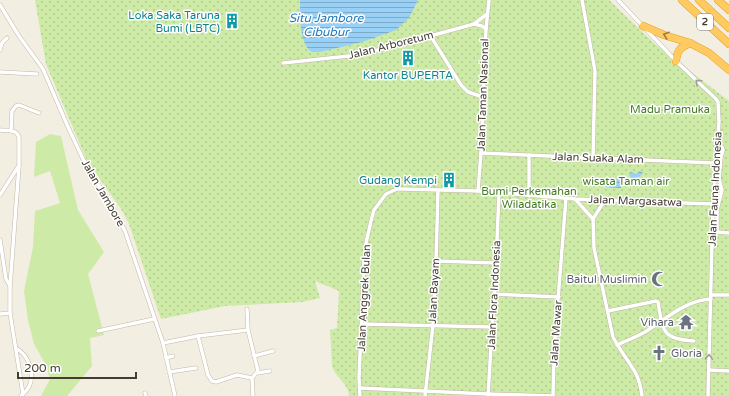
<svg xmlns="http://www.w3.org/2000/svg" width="729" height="396" viewBox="0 0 729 396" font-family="'Varela Round',sans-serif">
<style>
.grass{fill:#cdeba6}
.park{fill:url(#park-dots)}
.water{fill:url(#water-rules)}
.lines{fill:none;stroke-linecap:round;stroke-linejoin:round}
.minor-casing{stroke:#c2b8a7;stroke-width:4.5}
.motorway-casing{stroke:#eba124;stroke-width:8}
.minor{stroke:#fff;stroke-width:3.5}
.motorway{stroke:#ffca61;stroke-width:7}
.oneway{stroke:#997c47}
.oneway2{stroke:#a29e98}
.labels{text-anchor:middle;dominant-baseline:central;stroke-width:3;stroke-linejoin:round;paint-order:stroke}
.shield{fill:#fff;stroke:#7d7770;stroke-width:1}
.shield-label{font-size:10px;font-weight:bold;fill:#453d32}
.culture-label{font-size:11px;fill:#0d838f;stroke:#fff;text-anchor:end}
.street-label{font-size:11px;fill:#453d32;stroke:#fff}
.park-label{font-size:11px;fill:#437b21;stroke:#fff}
.worship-label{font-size:11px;fill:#5b616d;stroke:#fff;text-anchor:end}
.water-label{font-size:12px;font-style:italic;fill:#237ab9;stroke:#fff}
</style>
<defs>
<pattern id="park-dots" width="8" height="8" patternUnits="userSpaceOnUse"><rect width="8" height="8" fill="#cdeba6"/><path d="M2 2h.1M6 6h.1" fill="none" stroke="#b1ca8f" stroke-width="1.8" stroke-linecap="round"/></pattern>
<pattern id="water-rules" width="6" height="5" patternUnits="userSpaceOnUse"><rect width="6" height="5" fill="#98d0f6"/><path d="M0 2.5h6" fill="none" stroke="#7eaac8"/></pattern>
</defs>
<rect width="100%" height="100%" fill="#f3eee2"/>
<polygon class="grass" points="50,134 61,136 78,210 104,252 88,274 104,335 90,338 92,366 67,396 41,396 50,379 46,365 34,344 28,320 24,291 33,247 35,211 60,203 50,171 34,177 36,142"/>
<path class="park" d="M35 0H609L655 44 729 101V396H349C349 385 337 378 333 369 331 364 331 337 330 330L337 328 339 291 315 281 320 298 302 302 225 306 161 319 129 224 121 209 87 161 46 64Z"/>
<g class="water">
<path d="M300 0H418L409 18 396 30 362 42 320 52C319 52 314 52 313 52 299 48 300 12 300 0Z"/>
<polygon points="640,171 643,173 639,177 631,178 629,173 631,172 636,174"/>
<polygon points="607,178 622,179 621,188 606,187"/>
</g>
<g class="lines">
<g class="minor-casing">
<g id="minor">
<polyline points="582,0 595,71 593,157"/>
<polyline points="618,0 676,61 716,99 718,102 719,122 713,204 708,396"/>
<polyline points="0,5 19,36 43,69 68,127 84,161 110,203 125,231 163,343 175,396"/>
<polyline points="474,24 482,26 486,29"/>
<polyline points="430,35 461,85 468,92 483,97"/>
<polyline points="0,50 2,43 7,38"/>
<polyline points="283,63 358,55 390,47 474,24 487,14"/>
<polyline points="0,72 37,74"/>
<path d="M0 130C8 131 16 129 19 137V166L10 286V313L23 394 21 396"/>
<polyline points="11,131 12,111 16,106 19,105 39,113"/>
<polyline points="481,153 715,163"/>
<polyline points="529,155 529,196"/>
<polyline points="478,191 481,153 486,29 489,0"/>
<polyline points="0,195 18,167"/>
<polyline points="575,199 593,219"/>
<path d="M605 200 593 219 594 248 613 337C619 349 628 360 635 372 639 379 641 388 642 396"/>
<polyline points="716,232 729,233"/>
<polyline points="717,232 717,210 722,190 719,179 721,157 723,150 722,147 717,143"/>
<polyline points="0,240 6,279 10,286"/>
<polyline points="436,261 496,263"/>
<polyline points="494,294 559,297"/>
<polyline points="711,295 729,295"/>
<polyline points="247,309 248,330 258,371 252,378 253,396"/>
<path d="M608 311 656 301 658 302C663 332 662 339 694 341"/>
<polyline points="0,314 10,313"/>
<polyline points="362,324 492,327"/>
<polyline points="98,331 154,319"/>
<polyline points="198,336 208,375 212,381 216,382 237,375 252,378"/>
<polyline points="163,343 198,336 248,330"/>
<path d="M617 345C626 341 636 337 645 332 666 319 686 300 711 299"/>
<path d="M17 349C29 355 35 375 29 387 27 390 25 392 23 394"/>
<polyline points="254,356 273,351"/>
<polyline points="166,358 173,356"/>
<polyline points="709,370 729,371"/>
<polyline points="169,372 196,368"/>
<polyline points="257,373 270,371"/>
<polyline points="360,388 488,394 553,396"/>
<polyline points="145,393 146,396"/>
<polyline points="360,396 359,378 364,262 366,243 371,221 374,210 386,194 397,189 402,189 478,191 575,199 713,204"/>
<polyline points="425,396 433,325 436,261 438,190"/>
<polyline points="488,396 496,263 499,193"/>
<polyline points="553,396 554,351 566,198"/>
</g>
</g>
<g class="motorway-casing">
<g id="motorway">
<polyline points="682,0 729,44"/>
<polyline points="699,0 729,28"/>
<polyline points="718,0 729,10"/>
<polyline points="643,26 664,35 690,43 709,53 729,70"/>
<path d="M676 61C677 50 681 47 690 43"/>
</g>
</g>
<use href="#minor" class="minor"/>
<use href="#motorway" class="motorway"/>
</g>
<defs><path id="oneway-chevron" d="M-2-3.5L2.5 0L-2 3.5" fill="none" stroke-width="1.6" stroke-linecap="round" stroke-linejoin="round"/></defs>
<use class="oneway" href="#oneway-chevron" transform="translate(666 35) rotate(-161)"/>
<g class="oneway2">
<use href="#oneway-chevron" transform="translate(698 82) rotate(-138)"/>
<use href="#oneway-chevron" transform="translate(709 357) rotate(-88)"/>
</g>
<defs>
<g id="building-bare" transform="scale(1.2)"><path d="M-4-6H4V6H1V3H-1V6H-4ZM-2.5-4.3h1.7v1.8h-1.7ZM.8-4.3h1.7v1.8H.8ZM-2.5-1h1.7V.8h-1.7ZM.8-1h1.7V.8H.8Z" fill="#0f9aa8" stroke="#fff" stroke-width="2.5" paint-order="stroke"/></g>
<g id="mosque-bare" transform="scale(1.2)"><path d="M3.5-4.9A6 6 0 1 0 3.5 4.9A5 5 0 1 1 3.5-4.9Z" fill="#6b7280" stroke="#fff" stroke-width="2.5" paint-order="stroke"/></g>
<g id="temple-bare" transform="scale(1.2)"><path d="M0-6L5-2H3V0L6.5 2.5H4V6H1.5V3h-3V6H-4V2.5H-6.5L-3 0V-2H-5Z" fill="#6b7280" stroke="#fff" stroke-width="2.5" paint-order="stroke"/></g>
<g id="church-bare" transform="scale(1.2)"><path d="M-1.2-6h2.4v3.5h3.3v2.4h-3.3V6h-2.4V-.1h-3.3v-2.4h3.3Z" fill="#6b7280" stroke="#fff" stroke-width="2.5" paint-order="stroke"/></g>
</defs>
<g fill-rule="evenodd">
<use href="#building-bare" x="232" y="21"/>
<use href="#building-bare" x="408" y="58"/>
<use href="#building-bare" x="449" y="180"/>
<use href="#mosque-bare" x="659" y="279"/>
<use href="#temple-bare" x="686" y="322"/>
<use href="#church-bare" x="659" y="353"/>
</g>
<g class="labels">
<rect class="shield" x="697" y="14" width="16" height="16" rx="3"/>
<g class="shield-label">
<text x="705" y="22">2</text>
</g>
<g class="culture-label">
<text x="220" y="15">Loka Saka Taruna<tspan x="220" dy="13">Bumi (LBTC)</tspan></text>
<text x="408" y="75" text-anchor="middle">Kantor BUPERTA</text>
<text x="437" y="180">Gudang Kempi</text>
</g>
<g class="street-label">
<text transform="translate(391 45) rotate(-14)">Jalan Arboretum</text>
<text transform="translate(483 95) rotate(-88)">Jalan Taman Nasional</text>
<text transform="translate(598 158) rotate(2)">Jalan Suaka Alam</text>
<text transform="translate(715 189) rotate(-87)">Jalan Fauna Indonesia</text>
<text transform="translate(103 193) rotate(60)">Jalan Jambore</text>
<text transform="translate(635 201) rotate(2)">Jalan Margasatwa</text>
<text transform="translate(434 291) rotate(-87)">Jalan Bayam</text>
<text transform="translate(494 295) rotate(-87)">Jalan Flora Indonesia</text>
<text transform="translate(364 298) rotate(-87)">Jalan Anggrek Bulan</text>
<text transform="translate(556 333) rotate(-86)">Jalan Mawar</text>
</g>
<g class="park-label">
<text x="670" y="109">Madu Pramuka</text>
<text x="626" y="181">wisata Taman air</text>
<text x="529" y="191">Bumi Perkemahan<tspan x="529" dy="13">Wiladatika</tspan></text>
</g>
<g class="worship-label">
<text x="647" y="279">Baitul Muslimin</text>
<text x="674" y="322">Vihara</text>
<text x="671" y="353" text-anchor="start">Gloria</text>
</g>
<g class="water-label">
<text x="326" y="18">Situ Jambore<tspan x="326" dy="14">Cibubur</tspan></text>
</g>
</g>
<path d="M18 372v6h118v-6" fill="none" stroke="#453d32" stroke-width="2"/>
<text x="24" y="372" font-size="12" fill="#453d32" stroke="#ffffff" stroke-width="3" paint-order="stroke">200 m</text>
</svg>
